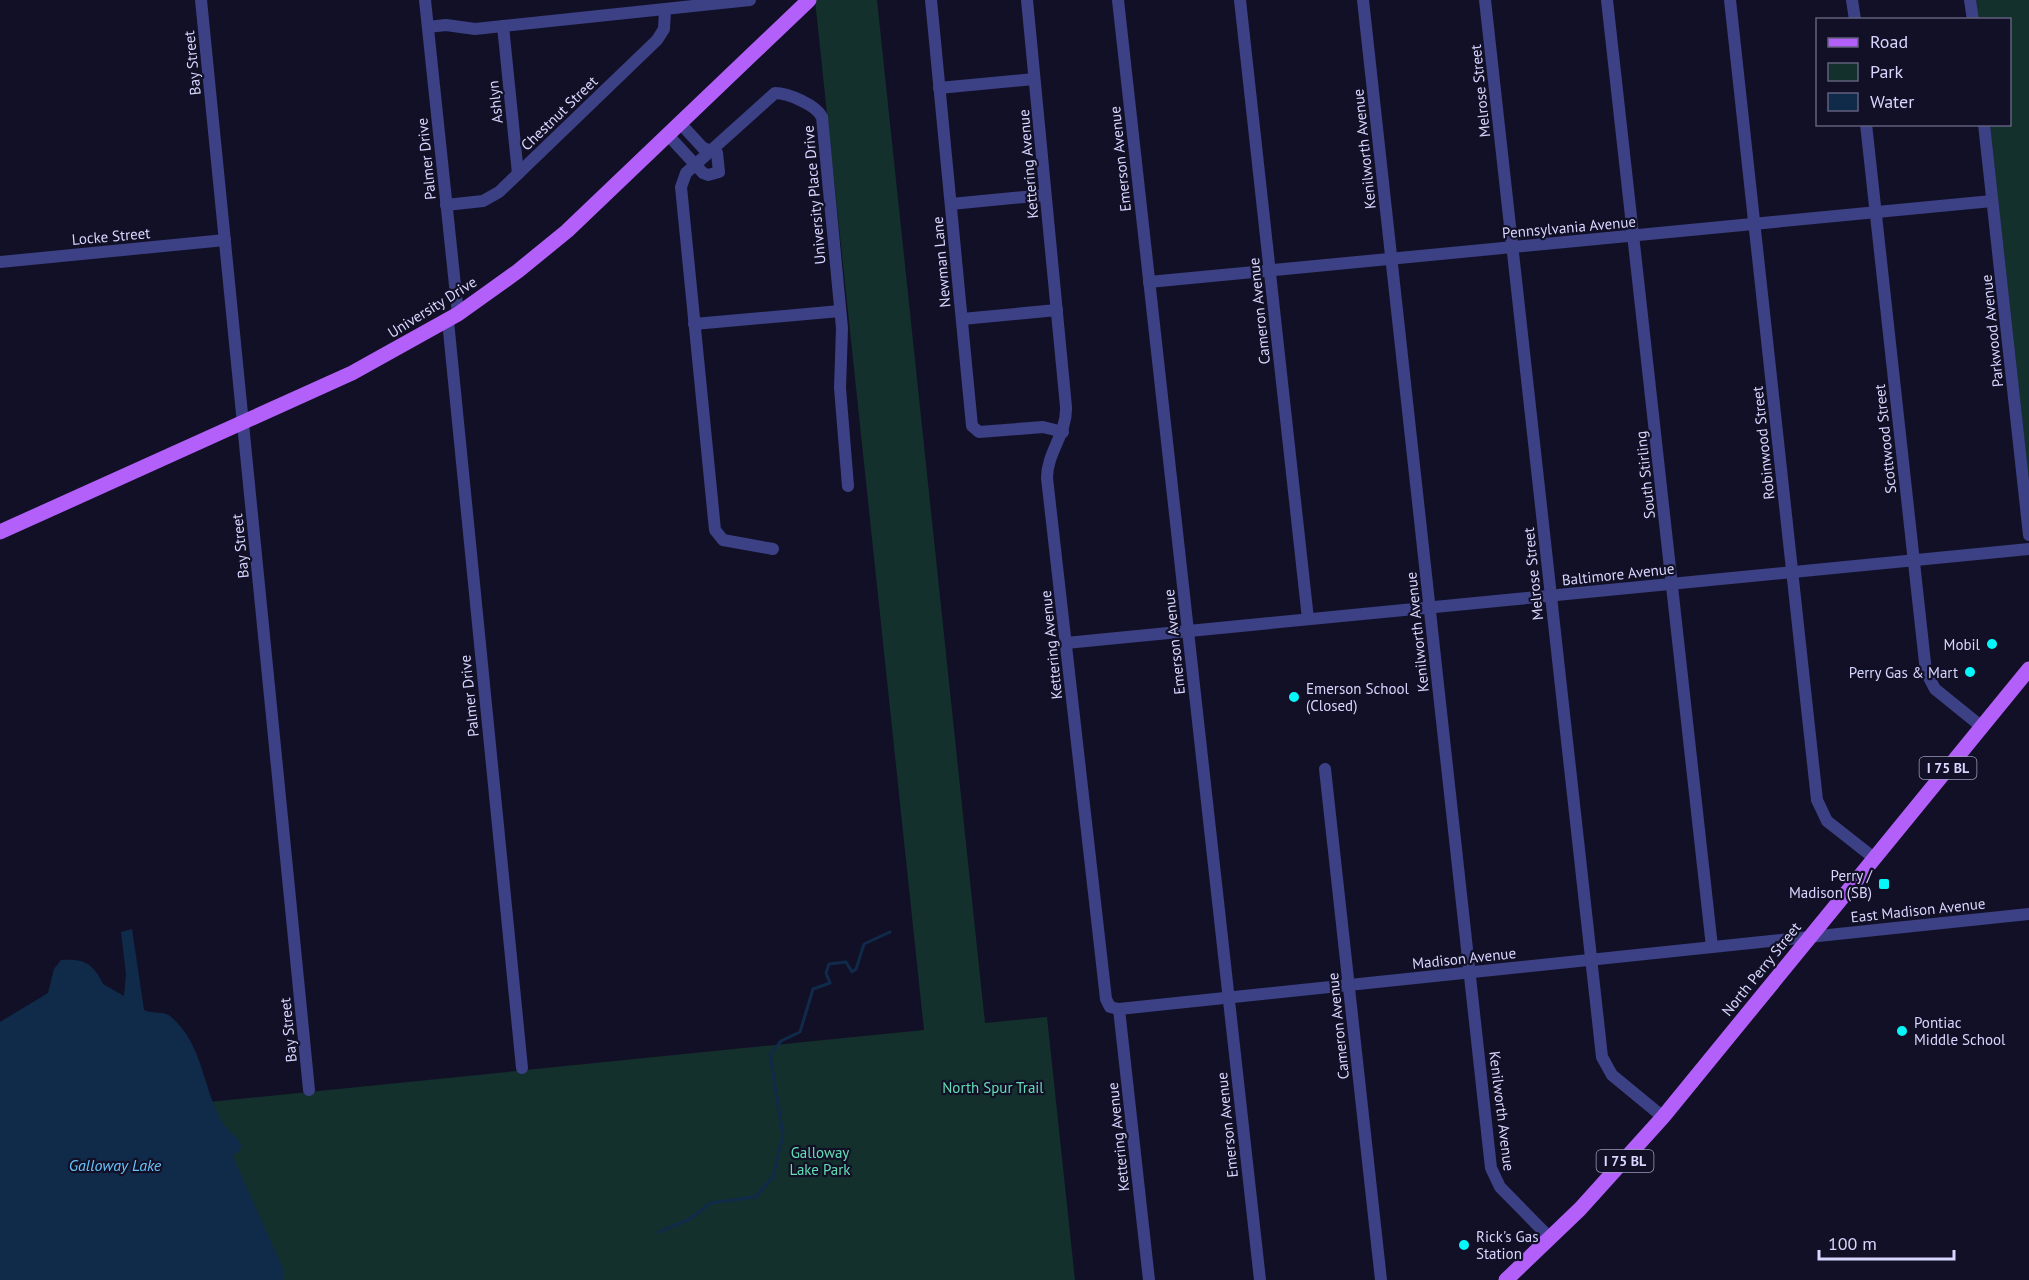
<svg xmlns="http://www.w3.org/2000/svg" width="2029" height="1280" viewBox="0 0 2029 1280" font-family="'PT Sans',sans-serif">
<style>
.green{fill:#13302c}
.water{fill:#102b4a}
.lines{fill:none;stroke-linecap:round;stroke-linejoin:round}
.stream{stroke:#102b4a;stroke-width:3}
.minor{stroke:#3c4084;stroke-width:12}
.major{stroke:#b360fb;stroke-width:15}
.poi-dot{fill:#07f6f9;stroke:#121026;stroke-width:2}
.labels{text-anchor:middle;dominant-baseline:central;stroke-width:4.5;stroke-linejoin:round;paint-order:stroke}
.shield{fill:#121026;stroke:#9c9bbd;stroke-width:1.5}
.shield-label{font-size:14px;font-weight:bold;fill:#d7d6fe}
.street-label{font-size:15px;fill:#d7d6fe;stroke:#121026}
.poi-label{font-size:15px;fill:#d7d6fe;stroke:#121026;text-anchor:end}
.park-label{font-size:15px;fill:#63ddb4;stroke:#121026}
.water-label{font-size:16px;font-style:italic;fill:#67c3fb;stroke:#121026}
</style>
<rect width="100%" height="100%" fill="#121026"/>
<g class="green">
<polygon points="815,0 877,0 985,1023 1047,1017 1075,1280 106,1280 0,1123 924,1030"/>
<polygon points="1976,0 2029,0 2029,481 1990,125 2010,124 2010,20 1978,19"/>
</g>
<path class="water" d="M132 929 144 1010C152 1014 164 1011 170 1016 204 1044 202 1089 223 1123 228 1131 237 1136 241 1144L240 1151 233 1155 234 1159 283 1268 284 1280H0V1022L48 993 54 969 61 960C84 958 94 964 103 984L124 996 126 974 121 932Z"/>
<g class="lines">
<polyline class="stream" points="659,1232 690,1219 710,1203 755,1197 773,1177 783,1135 770,1055 781,1041 800,1032 813,989 830,983 826,973 829,964 846,962 852,972 856,969 864,944 890,932"/>
<g class="minor">
<polyline points="201,0 309,1090"/>
<polyline points="425,0 458,314"/>
<polyline points="931,0 972,426 979,432 1043,427 1063,432"/>
<path d="M1027 0 1066 407C1067 434 1047 452 1047 478L1106 999 1110 1007 1119 1009 2029 914"/>
<polyline points="1118,0 1260,1280"/>
<polyline points="1240,0 1308,619"/>
<polyline points="1363,0 1491,1168 1500,1187 1550,1238"/>
<polyline points="1485,0 1602,1057 1612,1075 1663,1117"/>
<polyline points="1607,0 1712,947"/>
<polyline points="1730,0 1817,800 1827,821 1874,858"/>
<polyline points="1852,0 1855,20"/>
<polyline points="1970,0 1973,20"/>
<polyline points="503,26 518,174"/>
<polyline points="428,27 446,25 475,29 750,0"/>
<polyline points="939,88 1034,79"/>
<polyline points="1866,124 1926,672 1935,689 1982,727"/>
<polyline points="1984,124 2029,535"/>
<polyline points="668,135 703,173 708,175 719,172 717,153 703,148 680,123"/>
<polyline points="951,204 1045,195"/>
<polyline points="446,205 483,201 499,192 657,40 664,29 665,10"/>
<polyline points="0,262 225,240"/>
<polyline points="1149,282 1992,201"/>
<polyline points="962,319 1057,310"/>
<polyline points="448,321 522,1068"/>
<polyline points="694,324 840,311"/>
<path d="M773 549 723 540 715 530 681 187 686 173 775 93C788 93 816 105 822 117L842 328 840 388 848 486"/>
<polyline points="1066,643 2029,549"/>
<polyline points="1325,769 1381,1280"/>
<polyline points="1119,1009 1149,1280"/>
</g>
<g class="major">
<polyline points="0,532 352,373 458,314 518,271 567,231 809,0"/>
<polyline points="1506,1280 1580,1209 1663,1117 2029,669"/>
</g>
</g>
<g class="poi-dot">
<circle cx="1992" cy="644" r="6"/>
<circle cx="1970" cy="672" r="6"/>
<circle cx="1294" cy="697" r="6"/>
<rect x="1878" y="878" width="12" height="12" rx="3"/>
<circle cx="1902" cy="1031" r="6"/>
<circle cx="1464" cy="1245" r="6"/>
</g>
<g class="labels">
<g class="shield">
<rect x="1919.5" y="757" width="57" height="22" rx="4.5"/>
<rect x="1596.5" y="1150" width="57" height="22" rx="4.5"/>
</g>
<g class="shield-label">
<text x="1948" y="768">I 75 BL</text>
<text x="1625" y="1161">I 75 BL</text>
</g>
<g class="street-label">
<text transform="translate(192 63) rotate(-96)">Bay Street</text>
<text transform="translate(1480 91) rotate(-96)">Melrose Street</text>
<text transform="translate(495 102) rotate(-96)">Ashlyn</text>
<text transform="translate(559 113) rotate(-44)">Chestnut Street</text>
<text transform="translate(1364 149) rotate(-96)">Kenilworth Avenue</text>
<text transform="translate(426 159) rotate(-96)">Palmer Drive</text>
<text transform="translate(1120 159) rotate(-96)">Emerson Avenue</text>
<text transform="translate(1028 164) rotate(-95)">Kettering Avenue</text>
<text transform="translate(814 195) rotate(-95)">University Place Drive</text>
<text transform="translate(1569 227) rotate(-5)">Pennsylvania Avenue</text>
<text transform="translate(111 236) rotate(-5)">Locke Street</text>
<text transform="translate(941 262) rotate(-95)">Newman Lane</text>
<text transform="translate(432 307) rotate(-32)">University Drive</text>
<text transform="translate(1259 311) rotate(-96)">Cameron Avenue</text>
<text transform="translate(1992 331) rotate(-96)">Parkwood Avenue</text>
<text transform="translate(1885 439) rotate(-96)">Scottwood Street</text>
<text transform="translate(1763 443) rotate(-96)">Robinwood Street</text>
<text transform="translate(1645 475) rotate(-96)">South Stirling</text>
<text transform="translate(240 546) rotate(-96)">Bay Street</text>
<text transform="translate(1533 574) rotate(-96)">Melrose Street</text>
<text transform="translate(1618 574) rotate(-6)">Baltimore Avenue</text>
<text transform="translate(1417 632) rotate(-96)">Kenilworth Avenue</text>
<text transform="translate(1174 642) rotate(-96)">Emerson Avenue</text>
<text transform="translate(1051 645) rotate(-96)">Kettering Avenue</text>
<text transform="translate(469 696) rotate(-96)">Palmer Drive</text>
<text transform="translate(1918 910) rotate(-6)">East Madison Avenue</text>
<text transform="translate(1464 958) rotate(-6)">Madison Avenue</text>
<text transform="translate(1761 969) rotate(-51)">North Perry Street</text>
<text transform="translate(1338 1026) rotate(-96)">Cameron Avenue</text>
<text transform="translate(288 1030) rotate(-96)">Bay Street</text>
<text transform="translate(1502 1111) rotate(83)">Kenilworth Avenue</text>
<text transform="translate(1227 1125) rotate(-96)">Emerson Avenue</text>
<text transform="translate(1118 1137) rotate(-96)">Kettering Avenue</text>
</g>
<g class="poi-label">
<text x="1980" y="644">Mobil</text>
<text x="1958" y="672">Perry Gas &amp; Mart</text>
<text x="1306" y="688" text-anchor="start">Emerson School<tspan x="1306" dy="17">(Closed)</tspan></text>
<text x="1872" y="875">Perry /<tspan x="1872" dy="17">Madison (SB)</tspan></text>
<text x="1914" y="1022" text-anchor="start">Pontiac<tspan x="1914" dy="17">Middle School</tspan></text>
<text x="1476" y="1236" text-anchor="start">Rick's Gas<tspan x="1476" dy="17">Station</tspan></text>
</g>
<g class="park-label">
<text x="993" y="1087">North Spur Trail</text>
<text x="820" y="1152">Galloway<tspan x="820" dy="17">Lake Park</tspan></text>
</g>
<g class="water-label">
<text x="115" y="1165">Galloway Lake</text>
</g>
</g>
<rect x="1816" y="18" width="195" height="108" fill="#121026" stroke="#615f7c" stroke-width="1.5"/>
<rect x="1828" y="38" width="30" height="9" fill="#b360fb" stroke="#615f7c" stroke-width="1.5"/>
<text x="1870" y="48" font-size="18" fill="#d7d6fe">Road</text>
<rect x="1828" y="63" width="30" height="18" fill="#13302c" stroke="#615f7c" stroke-width="1.5"/>
<text x="1870" y="78" font-size="18" fill="#d7d6fe">Park</text>
<rect x="1828" y="93" width="30" height="18" fill="#102b4a" stroke="#615f7c" stroke-width="1.5"/>
<text x="1870" y="108" font-size="18" fill="#d7d6fe">Water</text>
<path d="M1819 1250v9h135v-9" fill="none" stroke="#d7d6fe" stroke-width="3"/>
<text x="1828" y="1250" font-size="18" fill="#d7d6fe" stroke="#121026" stroke-width="4.5" paint-order="stroke">100 m</text>
</svg>
